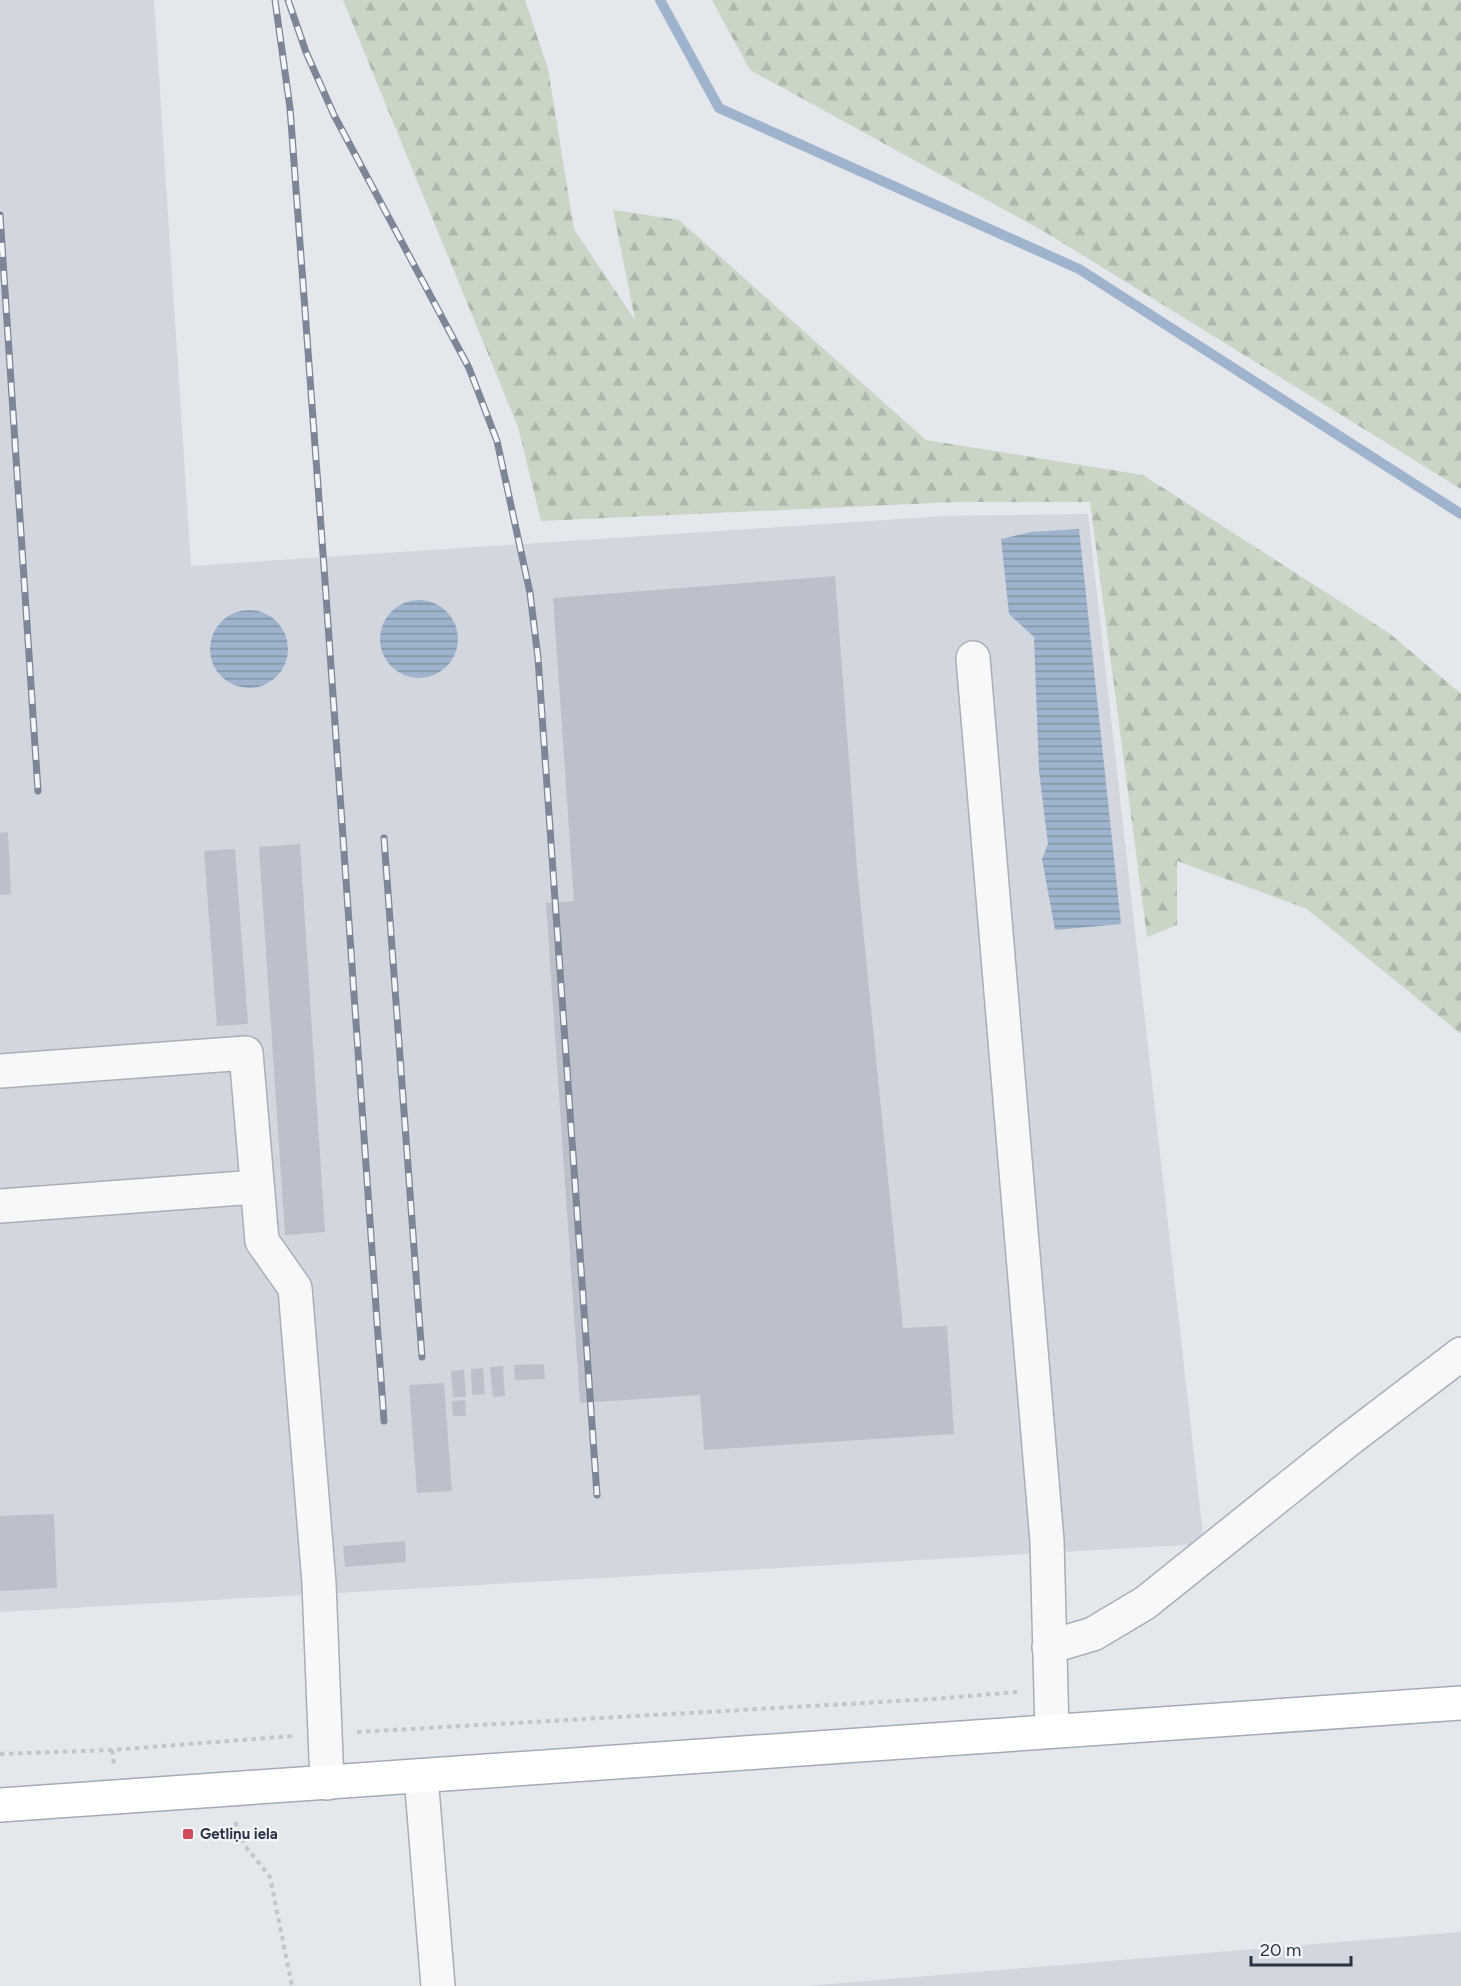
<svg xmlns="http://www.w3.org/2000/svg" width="1461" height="1986" viewBox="0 0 1461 1986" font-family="Figtree,sans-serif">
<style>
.built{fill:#d2d6de}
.forest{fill:url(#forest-firs)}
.water{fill:url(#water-rules)}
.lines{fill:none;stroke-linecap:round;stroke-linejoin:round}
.stream{stroke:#9fb4cc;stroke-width:10}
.building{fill:#bbc0ca}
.minor-casing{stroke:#a9aeb7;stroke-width:36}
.major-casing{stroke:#a3abb8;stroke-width:36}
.path{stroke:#c2c5cb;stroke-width:4;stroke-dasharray:4.5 4.5;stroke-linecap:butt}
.minor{stroke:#f7f8fa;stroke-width:33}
.major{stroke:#fff;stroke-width:33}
.rail-casing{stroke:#7d8696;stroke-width:7}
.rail{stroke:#f4f6f9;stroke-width:4.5;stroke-dasharray:14;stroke-linecap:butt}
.poi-dot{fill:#d1495b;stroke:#f4f6f9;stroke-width:2}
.labels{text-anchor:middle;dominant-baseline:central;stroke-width:4.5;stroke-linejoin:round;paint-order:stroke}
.poi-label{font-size:15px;font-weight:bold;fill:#2b3445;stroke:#f4f6f9;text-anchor:start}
</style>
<defs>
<pattern id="forest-firs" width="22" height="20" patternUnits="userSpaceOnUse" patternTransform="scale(1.5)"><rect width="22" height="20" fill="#c9d6c5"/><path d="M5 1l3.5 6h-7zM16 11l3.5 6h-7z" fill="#adb8ab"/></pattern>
<pattern id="water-rules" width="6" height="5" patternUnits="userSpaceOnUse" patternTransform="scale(1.5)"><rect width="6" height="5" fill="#9fb4cc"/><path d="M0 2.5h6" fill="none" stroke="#8293a7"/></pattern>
</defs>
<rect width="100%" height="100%" fill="#e4e7ec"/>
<g class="built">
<polygon points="0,0 154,0 191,566 945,516 1088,514 1204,1544 0,1612"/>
<polygon points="1461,1932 1461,1986 807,1986"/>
</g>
<g class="forest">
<polygon points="343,0 525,0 548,69 574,229 635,320 613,210 679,220 926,440 1143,475 1389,633 1461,694 1461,1034 1307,909 1177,861 1177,925 1147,937 1090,502 956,502 541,521 518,427"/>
<polygon points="712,0 1461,0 1461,489 1045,232 750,70"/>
</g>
<g class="water">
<polygon points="1079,529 1121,924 1055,930 1042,859 1048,844 1039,771 1034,637 1009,614 1001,539 1031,532"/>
<circle cx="419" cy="639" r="39"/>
<circle cx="249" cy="649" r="39"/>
</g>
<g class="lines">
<polyline class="stream" points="660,0 719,108 1079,269 1461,514"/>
</g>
<g class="building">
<polygon points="835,576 858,879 903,1328 947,1326 954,1434 704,1450 700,1395 580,1403 546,903 574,901 553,598"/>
<polygon points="8,832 11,894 0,895 0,833"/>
<polygon points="300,844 325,1232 285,1235 259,847"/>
<polygon points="235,849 248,1024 217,1026 204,851"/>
<polygon points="544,1364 545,1379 515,1380 514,1365"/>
<polygon points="503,1366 505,1396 493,1397 490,1367"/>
<polygon points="483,1368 485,1394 472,1395 471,1369"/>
<polygon points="464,1370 466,1397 453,1397 451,1371"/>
<polygon points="444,1383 452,1491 417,1493 409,1385"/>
<polygon points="465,1400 466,1416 453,1416 452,1401"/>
<polygon points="54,1514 57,1588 0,1591 0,1516"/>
<polygon points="405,1541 406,1562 345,1567 343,1546"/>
</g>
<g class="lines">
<g class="minor-casing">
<g id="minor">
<polyline points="973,658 1047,1541 1052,1731"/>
<polyline points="0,1071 246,1053 262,1241 295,1288 319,1583 327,1783"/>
<polyline points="0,1206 257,1187"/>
<polyline points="1049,1647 1093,1634 1145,1603 1347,1441 1461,1354"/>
<polyline points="421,1776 438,1986"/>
</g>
</g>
<g class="major-casing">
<polyline id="major" points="0,1805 1461,1703"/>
</g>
<g class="path">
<polyline points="357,1732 933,1699 1017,1692"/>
<polyline points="112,1750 114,1764"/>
<polyline points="0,1754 112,1750 293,1736"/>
<polyline points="235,1822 246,1847 270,1877 292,1986"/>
</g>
<use href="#minor" class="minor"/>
<use href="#major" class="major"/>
<g class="rail-casing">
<g id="rail">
<polyline points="275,0 290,108 324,567 384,1421"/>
<polyline points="288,0 306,52 334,115 469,368 497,441 530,593 538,658 597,1495"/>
<polyline points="0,215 38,791"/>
<polyline points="384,838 422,1357"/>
</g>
</g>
<use href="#rail" class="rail"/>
</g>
<rect class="poi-dot" x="182" y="1828" width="12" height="12" rx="3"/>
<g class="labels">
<g class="poi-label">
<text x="200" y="1834">Getliņu iela</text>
</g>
</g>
<path d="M1251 1956v9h100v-9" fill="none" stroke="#2b3445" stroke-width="3"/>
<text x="1260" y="1956" font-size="18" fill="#2b3445" stroke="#f4f6f9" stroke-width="4.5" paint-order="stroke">20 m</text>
</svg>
